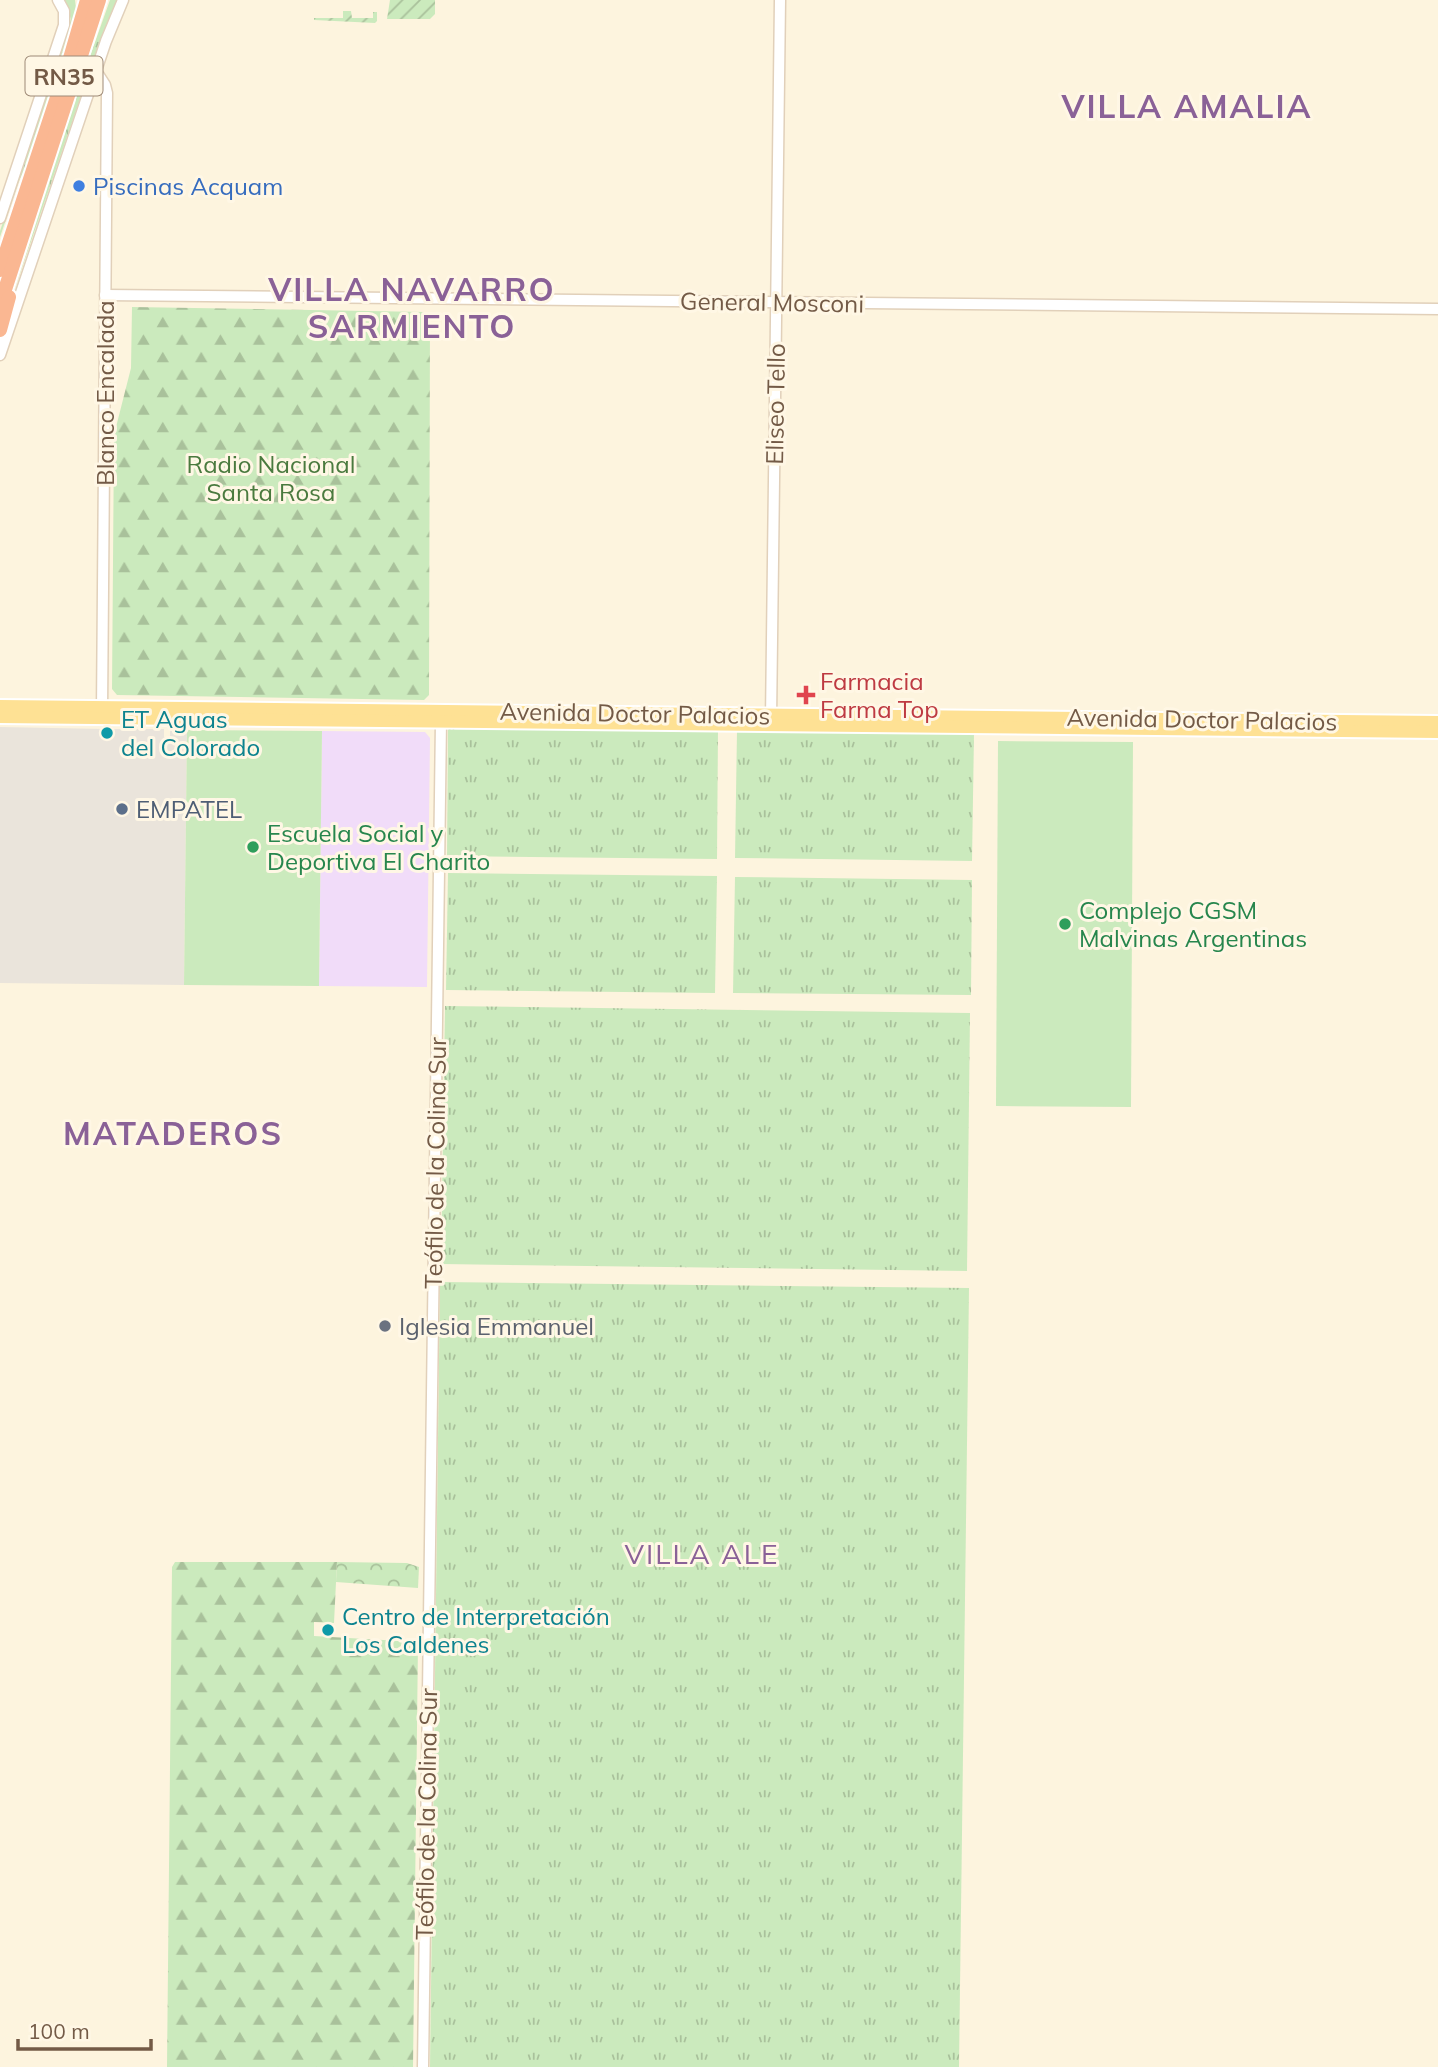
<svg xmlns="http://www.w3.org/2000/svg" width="1438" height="2067" viewBox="0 0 1438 2067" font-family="Mulish,sans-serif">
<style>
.industrial{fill:#eae4db}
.education{fill:#f1dcf9}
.grass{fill:url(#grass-tufts)}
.forest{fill:url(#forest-firs)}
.park{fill:url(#park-crowns)}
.garden{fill:url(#garden-furrows)}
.pitch{fill:#cbeabd}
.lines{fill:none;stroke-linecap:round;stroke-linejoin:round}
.minor-casing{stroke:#e1d0ba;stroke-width:13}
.major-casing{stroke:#fff;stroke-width:16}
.highway-casing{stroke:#fff;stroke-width:18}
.minor{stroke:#fff;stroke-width:10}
.major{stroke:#fee194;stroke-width:12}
.highway{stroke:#fab792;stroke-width:14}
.shop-dot{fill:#3f7fe0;stroke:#fff7e5;stroke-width:2.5}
.health-dot{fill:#e0444e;stroke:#fff7e5;stroke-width:2.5}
.culture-dot{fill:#0f9aa8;stroke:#fff7e5;stroke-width:2.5}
.service-dot{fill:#5c6f8a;stroke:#fff7e5;stroke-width:2.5}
.leisure-dot{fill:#2e9e5b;stroke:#fff7e5;stroke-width:2.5}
.worship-dot{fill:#6b7280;stroke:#fff7e5;stroke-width:2.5}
.labels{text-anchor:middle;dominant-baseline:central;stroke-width:6;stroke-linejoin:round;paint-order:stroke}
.shield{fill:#fff7e5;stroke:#9d8976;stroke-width:2}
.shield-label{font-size:23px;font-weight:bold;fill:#735a46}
.shop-label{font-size:24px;fill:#366cbe;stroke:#fff7e5;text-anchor:start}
.street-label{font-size:24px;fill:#735a46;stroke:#fff7e5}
.park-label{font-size:24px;fill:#4a7a3e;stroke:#fff7e5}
.health-label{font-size:24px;fill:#be3a42;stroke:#fff7e5;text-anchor:start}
.culture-label{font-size:24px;fill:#0d838f;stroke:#fff7e5;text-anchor:start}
.service-label{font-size:24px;fill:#4e5e75;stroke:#fff7e5;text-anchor:start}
.leisure-label{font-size:24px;fill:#27864d;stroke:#fff7e5;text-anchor:start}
.worship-label{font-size:24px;fill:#5b616d;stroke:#fff7e5;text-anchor:start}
.quarter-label{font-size:28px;letter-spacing:2px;fill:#8a6197;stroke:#fff7e5}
.district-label{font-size:32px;font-weight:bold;letter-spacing:2px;fill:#8a6197;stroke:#fff7e5}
</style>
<defs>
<pattern id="grass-tufts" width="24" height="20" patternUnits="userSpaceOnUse" patternTransform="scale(1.75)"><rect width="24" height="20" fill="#cbeabd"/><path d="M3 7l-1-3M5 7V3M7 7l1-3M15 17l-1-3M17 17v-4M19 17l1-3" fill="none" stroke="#a9c19b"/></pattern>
<pattern id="forest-firs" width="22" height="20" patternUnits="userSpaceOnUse" patternTransform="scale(1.75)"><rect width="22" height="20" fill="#cbeabd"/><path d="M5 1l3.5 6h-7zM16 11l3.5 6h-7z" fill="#a9c19b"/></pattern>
<pattern id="park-crowns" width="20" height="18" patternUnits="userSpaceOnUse" patternTransform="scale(1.75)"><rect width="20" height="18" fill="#cbeabd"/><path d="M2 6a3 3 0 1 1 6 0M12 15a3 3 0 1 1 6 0" fill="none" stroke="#a9c19b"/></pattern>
<pattern id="garden-furrows" width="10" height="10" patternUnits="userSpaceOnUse" patternTransform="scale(1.75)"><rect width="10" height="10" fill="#cbeabd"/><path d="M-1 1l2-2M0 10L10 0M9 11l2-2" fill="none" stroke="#a9c19b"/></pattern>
</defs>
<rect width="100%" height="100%" fill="#fdf4de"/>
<polygon class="industrial" points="0,727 104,729 104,737 110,737 110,729 164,729 164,737 170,738 170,729 187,730 184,985 0,983"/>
<polygon class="education" points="322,731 425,732 430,738 427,987 319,986"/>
<g class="grass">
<polygon points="64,0 75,0 77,17 40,137 19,181 0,237 0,231 71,19"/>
<polygon points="110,0 117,0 100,41 4,320 30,242 41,194"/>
<polygon points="448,728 718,730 717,859 447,856"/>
<polygon points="737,730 974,733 972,861 735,858"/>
<polygon points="448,873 717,876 715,993 446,990"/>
<polygon points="735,877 972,880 971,995 733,993"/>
<polygon points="445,1006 970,1013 967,1271 441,1264"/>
<polygon points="440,1282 969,1288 959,2067 430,2067"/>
</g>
<g class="forest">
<polygon points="132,307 425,312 430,317 429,695 424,700 117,695 112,689 114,435 131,368"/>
<polygon points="175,1562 337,1562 334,1623 314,1622 314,1636 418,1642 413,2067 167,2067 172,1567"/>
</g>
<polygon class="park" points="337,1562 407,1563 419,1567 418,1588 336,1582"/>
<g class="garden">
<polygon points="390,0 435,0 435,14 430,19 387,19"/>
<polygon points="343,11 351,11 352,18 373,18 373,12 377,12 377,21 375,23 314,20 314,18 343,18"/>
</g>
<g class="pitch">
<polygon points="187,730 322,731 319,986 184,985"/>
<polygon points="998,741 1133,742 1131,1107 996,1106"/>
</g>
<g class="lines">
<g class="minor-casing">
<g id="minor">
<polyline points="96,71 105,85 107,93 102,712"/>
<polyline points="0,218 64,25 64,11 58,0"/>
<polyline points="105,295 1438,309"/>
<polyline points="0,355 106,41 123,0"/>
<polyline points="771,720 780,0"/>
<polyline points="423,2067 441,721"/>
</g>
</g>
<g class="major-casing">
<g id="major">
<polyline points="0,706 1438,722"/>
<polyline points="0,717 1438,732"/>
</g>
</g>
<g class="highway-casing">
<g id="highway">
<polyline points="0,270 71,55 87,0"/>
<polyline points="0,305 99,0"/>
<polyline points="0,330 9,297"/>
</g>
</g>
<use href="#minor" class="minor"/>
<use href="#major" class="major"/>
<use href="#highway" class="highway"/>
</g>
<circle class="shop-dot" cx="79" cy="186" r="7"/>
<path class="health-dot" d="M802.5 684.5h7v7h7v7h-7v7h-7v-7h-7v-7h7z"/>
<g class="culture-dot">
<circle cx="107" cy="733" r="7"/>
<circle cx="328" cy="1630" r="7"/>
</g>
<circle class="service-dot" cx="122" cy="809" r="7"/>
<g class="leisure-dot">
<circle cx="253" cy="847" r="7"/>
<circle cx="1065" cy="924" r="7"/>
</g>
<circle class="worship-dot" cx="385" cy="1326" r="7"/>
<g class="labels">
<rect class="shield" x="25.5" y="56.5" width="77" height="39" rx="5"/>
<g class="shield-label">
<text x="64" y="76">RN35</text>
</g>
<g class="shop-label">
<text x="93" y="186">Piscinas Acquam</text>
</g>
<g class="street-label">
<text transform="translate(772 302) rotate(1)">General Mosconi</text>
<text transform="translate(105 393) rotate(-90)">Blanco Encalada</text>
<text transform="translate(775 404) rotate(-89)">Eliseo Tello</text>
<text transform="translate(635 713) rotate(1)">Avenida Doctor Palacios</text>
<text transform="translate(1202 719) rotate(1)">Avenida Doctor Palacios</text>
<text transform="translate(435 1163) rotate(-89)">Teófilo de la Colina Sur</text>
<text transform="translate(426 1814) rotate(-89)">Teófilo de la Colina Sur</text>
</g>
<g class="park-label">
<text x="271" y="464">Radio Nacional<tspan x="271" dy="28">Santa Rosa</tspan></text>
</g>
<g class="health-label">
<text x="820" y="681">Farmacia<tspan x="820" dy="28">Farma Top</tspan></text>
</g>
<g class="culture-label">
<text x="121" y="719">ET Aguas<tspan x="121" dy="28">del Colorado</tspan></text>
<text x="342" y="1616">Centro de Interpretación<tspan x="342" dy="28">Los Caldenes</tspan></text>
</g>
<g class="service-label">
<text x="136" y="809">EMPATEL</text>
</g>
<g class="leisure-label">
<text x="267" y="833">Escuela Social y<tspan x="267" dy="28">Deportiva El Charito</tspan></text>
<text x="1079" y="910">Complejo CGSM<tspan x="1079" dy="28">Malvinas Argentinas</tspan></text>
</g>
<g class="worship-label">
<text x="399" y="1326">Iglesia Emmanuel</text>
</g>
<g class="quarter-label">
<text x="702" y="1553">VILLA ALE</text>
</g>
<g class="district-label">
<text x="1187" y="106">VILLA AMALIA</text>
<text x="412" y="289">VILLA NAVARRO<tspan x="412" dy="37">SARMIENTO</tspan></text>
<text x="173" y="1133">MATADEROS</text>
</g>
</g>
<path d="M18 2039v10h133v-10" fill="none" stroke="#735a46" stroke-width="3.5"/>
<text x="28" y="2039" font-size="21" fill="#735a46" stroke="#fff7e5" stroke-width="5" paint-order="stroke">100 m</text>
</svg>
